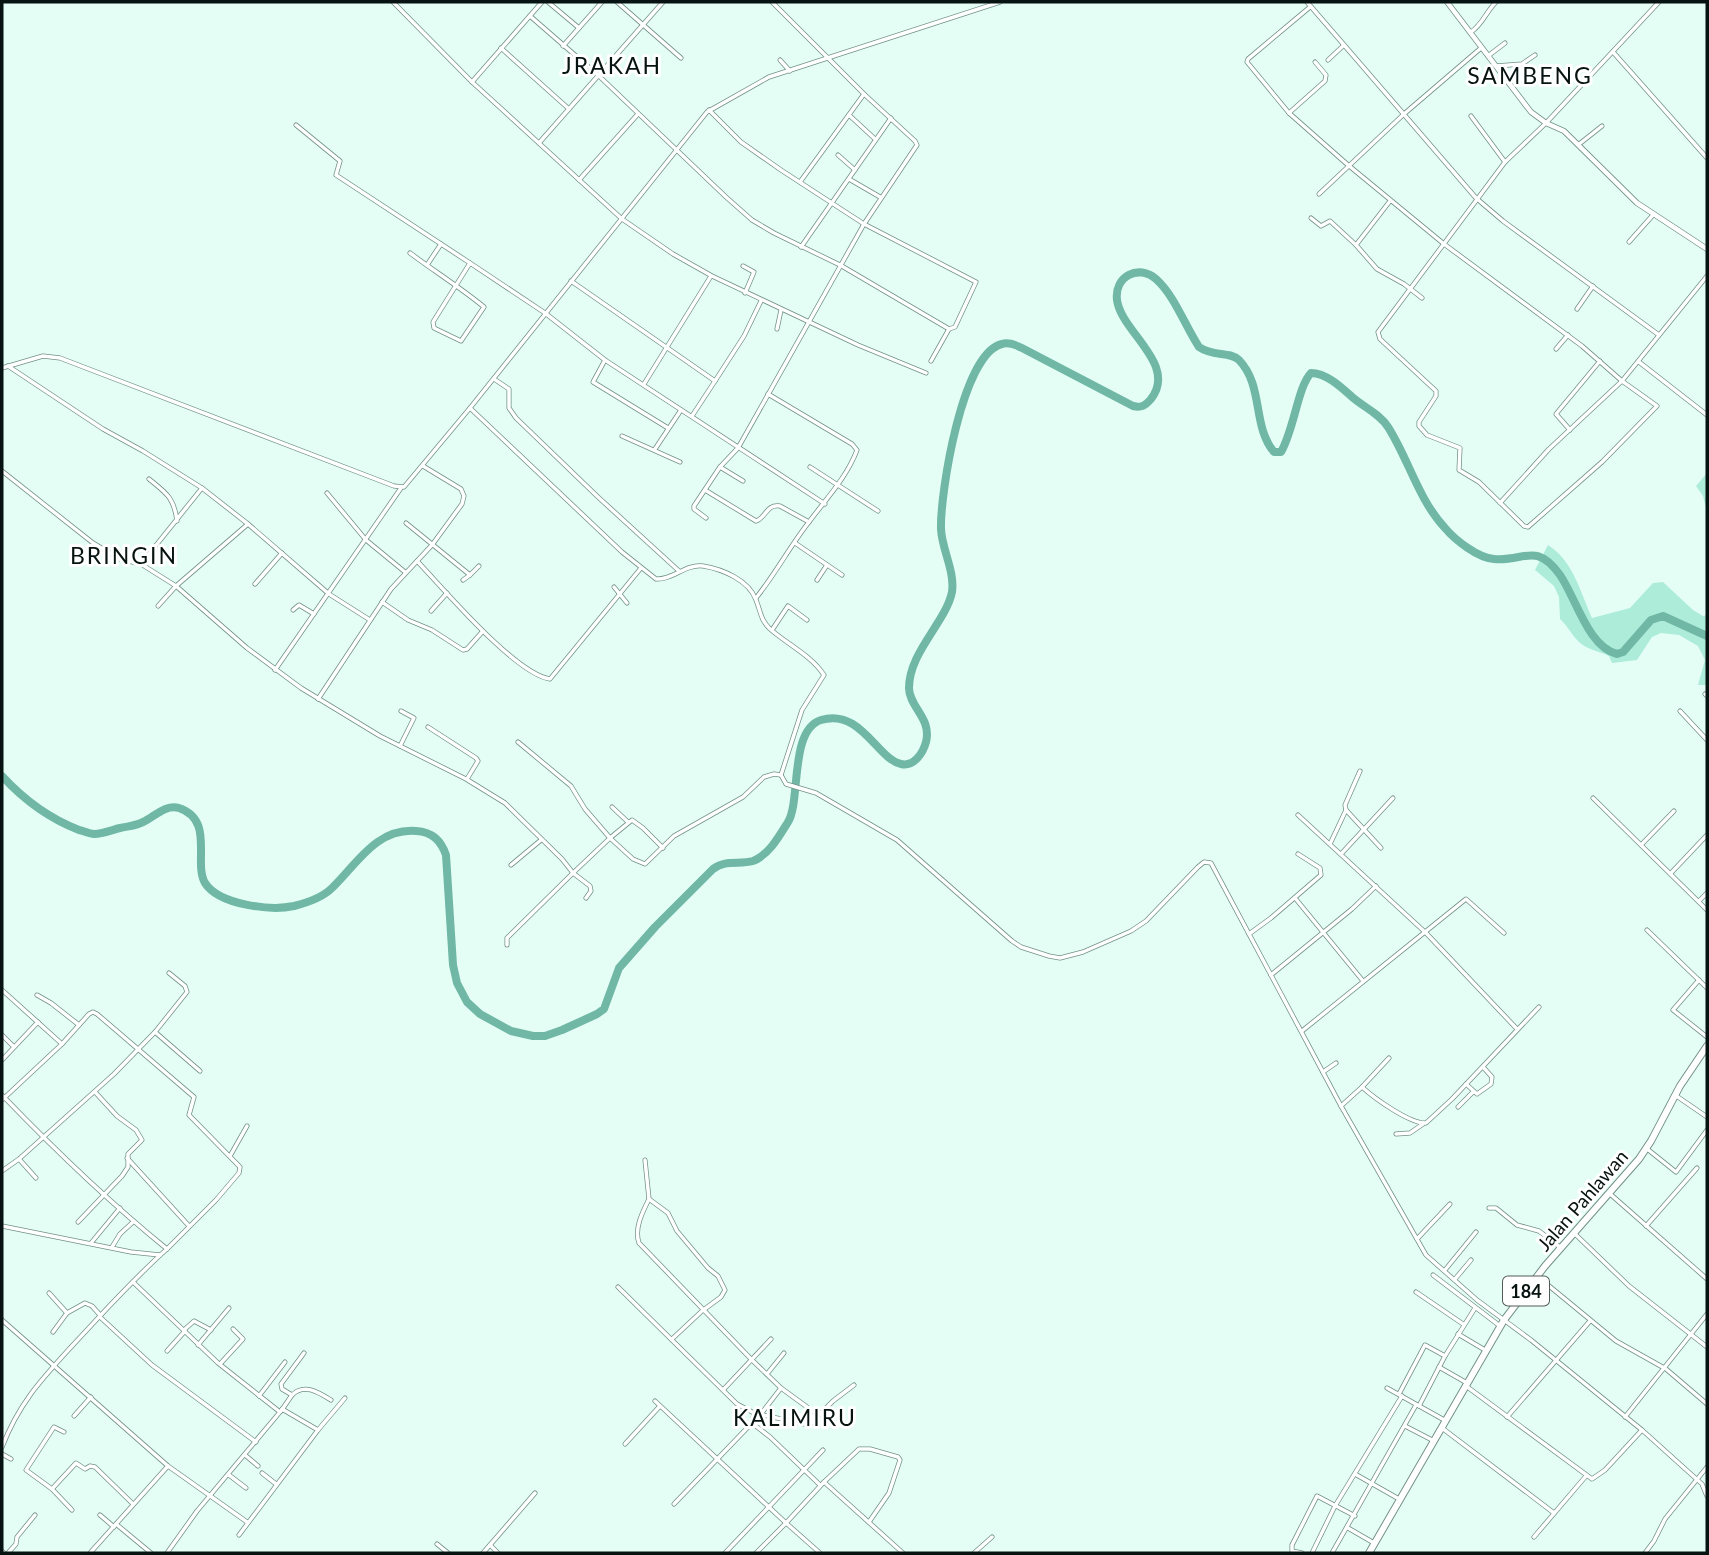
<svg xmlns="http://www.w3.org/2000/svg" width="1709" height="1555" viewBox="0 0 1709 1555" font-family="Lato,sans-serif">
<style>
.green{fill:#aeecda}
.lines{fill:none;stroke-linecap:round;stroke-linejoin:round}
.river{stroke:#70b8a5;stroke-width:8}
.minor-casing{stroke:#739188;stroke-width:5}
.tertiary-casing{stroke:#739188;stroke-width:6}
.primary-casing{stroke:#739188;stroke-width:8}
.minor{stroke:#fff;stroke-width:3.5}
.tertiary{stroke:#fff;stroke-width:4.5}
.primary{stroke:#fff;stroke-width:6}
.labels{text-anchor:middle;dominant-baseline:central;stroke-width:6;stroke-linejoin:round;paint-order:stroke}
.shield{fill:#fff;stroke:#515a58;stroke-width:2}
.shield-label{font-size:18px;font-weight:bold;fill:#071310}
.street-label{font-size:19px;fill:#071310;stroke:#fff}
.quarter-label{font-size:23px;letter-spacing:2px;fill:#071310;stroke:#fff}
</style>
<rect width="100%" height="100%" fill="#e4fef6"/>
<g class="green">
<polygon points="1707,473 1707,512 1703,496 1696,486"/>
<path d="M1548 545C1573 561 1580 591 1592 618L1630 608 1653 583 1663 582 1693 610 1703 616 1707 615V685H1698L1705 660 1698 646 1679 635 1661 633 1652 637 1637 660 1612 663 1609 656C1599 651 1585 649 1578 641 1571 634 1568 626 1560 619L1559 597 1554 586 1535 570Z"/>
</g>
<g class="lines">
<path class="river" d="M2 776C24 800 48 818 79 830 84 831 89 834 94 834 103 834 112 830 120 828 128 826 137 826 145 821 155 816 166 804 179 808 215 820 193 862 205 883 219 905 271 911 294 906 306 903 323 897 332 888 357 864 376 828 416 831 433 832 441 841 446 855L453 965 457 983 467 1002 480 1014 511 1031 533 1036H545L562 1030 597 1014 604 1009 619 968 655 927 713 869C726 859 739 865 753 861 769 855 780 835 788 822 801 802 789 730 821 720 861 708 877 759 901 764 914 767 923 753 926 742 932 718 909 707 909 688 909 652 946 622 952 592 955 571 942 550 941 529 940 494 962 353 1002 344 1008 342 1016 345 1022 348L1133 406C1141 408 1145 406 1151 399 1178 364 1121 332 1117 300 1114 276 1139 264 1156 279 1175 296 1185 326 1199 347 1213 357 1230 351 1239 360 1264 386 1252 426 1274 452H1281C1294 430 1298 386 1311 373 1326 373 1341 387 1351 396 1363 407 1379 413 1388 427 1409 460 1418 499 1445 528 1455 540 1478 558 1494 559 1524 562 1536 541 1560 575 1576 598 1588 647 1617 654L1623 652 1651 620 1663 616 1707 636"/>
<g class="minor-casing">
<g id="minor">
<polyline points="393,2 472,82 622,219 673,254 712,276 858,345 926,373"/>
<polyline points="548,2 579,28"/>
<polyline points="617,2 681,58"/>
<polyline points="1307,2 1476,198 1503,221 1659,335"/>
<polyline points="1310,7 1248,59 1247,62 1289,113 1348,165 1444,244 1582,346 1622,381 1707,276"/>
<polyline points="530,16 599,76 726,197 752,220 774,233 840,265 949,329"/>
<path d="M1471 32C1482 25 1486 12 1496 2"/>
<polyline points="563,46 602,2"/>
<polyline points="501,48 569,109"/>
<polyline points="1613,52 1707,158"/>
<polyline points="1488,56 1505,43"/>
<polyline points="780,60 790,71"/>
<polyline points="1328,60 1344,45"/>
<polyline points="1496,66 1522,64 1535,55"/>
<polyline points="472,82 542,2"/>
<polyline points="709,110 741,142 781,170 864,224 976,282 955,327 949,329 931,361"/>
<polyline points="1289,113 1325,81 1326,75 1315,62"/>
<polyline points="849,115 875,139"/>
<polyline points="1471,116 1505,162"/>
<polyline points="296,125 340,161 336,175 470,263"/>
<polyline points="539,143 663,2"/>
<polyline points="1578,145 1602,126"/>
<polyline points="838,155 855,170"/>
<polyline points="849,179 880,197"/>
<polyline points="579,180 638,114"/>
<polyline points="800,182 864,94"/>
<polyline points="1319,194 1404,114 1481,48"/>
<polyline points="1390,201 1356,245 1377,269 1404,284 1422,298"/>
<polyline points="1311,218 1321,226 1330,221 1356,245"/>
<polyline points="1629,242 1653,215"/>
<polyline points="801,247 891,118"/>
<path d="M410 253C434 271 461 288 484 307L461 341 434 328 433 322 470 263 545 313 605 360 825 504"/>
<polyline points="427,265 441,244"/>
<polyline points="743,266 754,272 745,293"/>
<polyline points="571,281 715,381 744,336 761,301"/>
<polyline points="1577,309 1593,286"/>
<polyline points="777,329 781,310"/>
<polyline points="1556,349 1568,335"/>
<polyline points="605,360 593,382 668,428"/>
<polyline points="1639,362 1707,415"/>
<polyline points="8,366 103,429 143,451 202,488"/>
<polyline points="2,368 43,356 60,358 394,486 404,487 470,408 707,112 769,77 1000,2"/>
<polyline points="494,379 509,389 509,408 516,418 598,497 679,571"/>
<polyline points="644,384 711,276"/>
<path d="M470 408 622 552 656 579C673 580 685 564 703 566 722 569 749 580 756 600 761 612 760 619 770 629 787 644 812 656 824 675L802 710 781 775 786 784 816 793 897 840 1012 941 1021 947 1049 956 1060 958 1083 952 1131 931 1146 921 1198 867 1204 862 1211 863 1341 1106 1426 1255 1477 1300 1531 1340 1642 1430 1702 1484 1707 1496"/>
<polyline points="692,416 715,381"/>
<polyline points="1570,430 1556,414 1600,361"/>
<polyline points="622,436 680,462"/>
<polyline points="655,449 681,410"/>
<polyline points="720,467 743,481"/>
<polyline points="810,467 878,511"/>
<polyline points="2,471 93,543 120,559 141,564 176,586 247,648 301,688 380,736 466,779 505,803 562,859 573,873 610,838 633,859 645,864 674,836 743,797 764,777 774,774 781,775"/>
<path d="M149 479C166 493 174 497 177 521"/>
<path d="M705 490 756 521C766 518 766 504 780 506L809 522"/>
<polyline points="327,493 366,540 405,572"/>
<polyline points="1500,503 1549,449 1622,381 1657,406 1602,462 1528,527 1524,526 1479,482 1459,470 1460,448 1427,435 1419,426 1419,422 1436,396 1436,391 1380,339 1378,332 1505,162 1546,123 1659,2"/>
<polyline points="706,518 694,509 694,506 720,467 738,448 864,224 917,145 915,141 864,94 772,2"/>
<polyline points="406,523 470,575 463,580"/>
<polyline points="795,543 842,575"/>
<path d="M417 561C443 588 515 674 550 679L641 568"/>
<polyline points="141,564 202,488 248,524 329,594 370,620"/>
<polyline points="470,575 479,566"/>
<polyline points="817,580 827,565"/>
<polyline points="255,584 282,553"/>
<polyline points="614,587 627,603"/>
<path d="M756 598C776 573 790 546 809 522 826 499 847 477 857 450L852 444 768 394"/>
<polyline points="382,602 408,620 432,630 463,650 467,649 483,631"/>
<polyline points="158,606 176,586 248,524"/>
<polyline points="293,610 299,605 314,614"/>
<polyline points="431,611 447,593"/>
<polyline points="772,630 788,606 807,620"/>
<polyline points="275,670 401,488"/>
<polyline points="1705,694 1707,696"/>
<polyline points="318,699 391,589 432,545 462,504 464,496 461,489 423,466"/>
<polyline points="1680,711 1707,740"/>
<polyline points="428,727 476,758 478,761 467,779"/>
<polyline points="518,742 571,786 585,809 610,838 632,820 643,828 663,848"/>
<polyline points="400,746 414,718 401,711"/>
<polyline points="1593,798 1707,910"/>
<polyline points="612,807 628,822"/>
<polyline points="1346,810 1345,805 1360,771"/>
<polyline points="1298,815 1426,933 1517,1029"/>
<polyline points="1330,844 1346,810 1381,848"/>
<polyline points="1641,845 1674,811"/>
<polyline points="1341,854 1393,798"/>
<polyline points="511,865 541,840"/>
<polyline points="1671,873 1707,835"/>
<polyline points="1295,898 1363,981"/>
<polyline points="1699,901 1707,893"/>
<polyline points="1647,930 1707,988"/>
<polyline points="1249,934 1271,918 1321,875 1320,868 1298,854"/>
<polyline points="507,945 507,938 573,873 590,886 591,891 586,898"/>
<polyline points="1271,975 1352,909 1376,886"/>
<polyline points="1699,980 1673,1010 1707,1037"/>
<polyline points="2,990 62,1044 2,1100"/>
<polyline points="37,995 51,1003 79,1025"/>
<polyline points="1302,1031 1466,899 1504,933"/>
<polyline points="155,1032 200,1071"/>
<polyline points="2,1035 14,1047"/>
<polyline points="62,1044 89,1014 93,1012 97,1014 194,1097 189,1115 240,1167 239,1173 216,1200 167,1249"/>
<path d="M1389 1058 1362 1087C1374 1098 1410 1124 1426 1123L1452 1099 1539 1007"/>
<polyline points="2,1060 38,1022"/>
<polyline points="1323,1072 1336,1063"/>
<polyline points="1466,1084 1477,1094 1491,1084 1492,1077 1483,1067"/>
<path d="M2 1095C54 1149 109 1202 167 1249 133 1279 103 1313 72 1346 41 1380 19 1403 2 1447"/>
<polyline points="1675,1095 1707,1117"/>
<polyline points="1341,1106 1362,1087"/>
<polyline points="1458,1107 1473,1092"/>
<polyline points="1396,1134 1410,1133 1423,1124"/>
<polyline points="1646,1148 1676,1172 1707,1130"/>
<polyline points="230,1156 247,1126"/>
<polyline points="127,1158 189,1226"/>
<polyline points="19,1159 36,1178"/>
<polyline points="645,1160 649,1199 668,1213 677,1231 708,1268 718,1276 725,1290 721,1297 702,1311 672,1339"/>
<polyline points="2,1171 19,1159 114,1074 155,1032 187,992 185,986 169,973"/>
<polyline points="1609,1193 1707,1279"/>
<path d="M649 1199C642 1213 634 1229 639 1243L752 1360 781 1388 807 1407 813 1419"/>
<polyline points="1489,1208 1496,1208 1517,1225 1539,1231 1561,1248"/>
<polyline points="78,1222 122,1176 128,1167 128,1154 142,1140 136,1130 117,1116 95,1092"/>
<polyline points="2,1226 131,1252 160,1255"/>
<polyline points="1646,1226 1697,1168"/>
<polyline points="1574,1233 1629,1286 1707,1347"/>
<polyline points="1417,1239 1450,1204"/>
<polyline points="91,1243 120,1208"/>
<polyline points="112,1247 120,1234 133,1222"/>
<polyline points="1445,1270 1476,1232"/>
<polyline points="1433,1275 1500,1326"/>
<polyline points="1537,1276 1616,1341 1666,1369 1707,1404"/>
<polyline points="1455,1279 1471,1260"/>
<polyline points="133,1282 218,1363 280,1412 197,1511 167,1553"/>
<polyline points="618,1287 737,1404 754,1413 809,1425 833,1401 854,1385"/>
<polyline points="1416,1292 1463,1324"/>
<polyline points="49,1293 67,1313 85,1303 92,1306 100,1315"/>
<polyline points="100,1317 152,1365 256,1442"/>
<polyline points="2,1320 168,1466 247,1522"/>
<polyline points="184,1330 194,1321 211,1330"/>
<polyline points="53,1332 67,1313"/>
<polyline points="1458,1334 1485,1350"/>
<polyline points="198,1345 229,1308"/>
<polyline points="167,1351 185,1331"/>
<polyline points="220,1364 243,1339 233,1329"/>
<polyline points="1439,1367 1467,1383"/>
<polyline points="767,1374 784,1353"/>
<polyline points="1466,1386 1592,1479 1605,1470 1642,1430"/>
<polyline points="1387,1388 1446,1421"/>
<polyline points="724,1389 771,1339"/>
<polyline points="1399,1394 1425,1345 1445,1356"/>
<path d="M292 1395C304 1383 318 1392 331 1400"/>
<polyline points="259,1396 285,1362"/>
<polyline points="655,1401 786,1523 824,1482 859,1449 870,1449 898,1457 900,1460 889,1493 869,1522"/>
<polyline points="1419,1406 1445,1356 1475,1308"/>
<polyline points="281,1411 292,1395 282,1389 281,1384 304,1353"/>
<polyline points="754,1413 752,1423 770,1437 820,1485"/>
<polyline points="761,1414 781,1388"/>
<polyline points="74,1416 91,1397"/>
<polyline points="1507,1417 1590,1321"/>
<polyline points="1625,1417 1707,1314"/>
<polyline points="1405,1426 1434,1441"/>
<polyline points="1442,1428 1554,1513"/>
<polyline points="318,1430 345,1398"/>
<polyline points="64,1432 54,1427 26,1470 52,1489 72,1510"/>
<polyline points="625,1444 660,1406"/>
<polyline points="2,1454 11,1459"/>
<polyline points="245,1455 258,1466"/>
<polyline points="262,1473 276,1484"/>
<polyline points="1355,1474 1399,1499"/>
<polyline points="229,1475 246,1488"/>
<polyline points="824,1482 903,1553"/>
<polyline points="52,1489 76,1463 85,1469 90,1466 95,1467 133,1504"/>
<polyline points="674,1504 752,1423"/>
<polyline points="100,1515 114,1527"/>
<polyline points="116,1524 151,1553"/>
<polyline points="1348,1528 1374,1543"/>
<polyline points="239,1535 318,1430 282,1409"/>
<polyline points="1534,1537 1586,1476"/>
<polyline points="437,1544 448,1553"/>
<polyline points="490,1545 498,1553"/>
<polyline points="2,1551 4,1553"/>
<polyline points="8,1553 16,1544 17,1537 35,1515"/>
<polyline points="90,1553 168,1466"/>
<polyline points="483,1553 535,1493"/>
<polyline points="725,1553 823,1450"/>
<polyline points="756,1553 786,1523 820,1553"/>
<polyline points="974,1553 992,1537"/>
<polyline points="1302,1553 1292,1551 1292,1545 1317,1496 1355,1516"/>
<polyline points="1312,1553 1335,1506 1402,1396"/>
<polyline points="1332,1553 1416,1405"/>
<polyline points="1645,1553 1654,1541 1665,1519 1707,1467"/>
</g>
</g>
<g class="tertiary-casing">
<polyline id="tertiary" points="1447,2 1531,112 1546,123 1564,131 1637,203 1707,249"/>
</g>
<g class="primary-casing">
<polyline id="primary" points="1369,1553 1504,1320 1545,1266 1639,1159 1651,1141 1680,1086 1707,1046"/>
</g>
<use href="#minor" class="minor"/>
<use href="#tertiary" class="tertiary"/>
<use href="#primary" class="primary"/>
</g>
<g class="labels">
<rect class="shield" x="1503" y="1276.5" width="46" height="29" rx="5"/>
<g class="shield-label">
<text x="1526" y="1291">184</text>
</g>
<g class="street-label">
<text transform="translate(1582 1200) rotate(-49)">Jalan Pahlawan</text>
</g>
<g class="quarter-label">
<text x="612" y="65">JRAKAH</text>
<text x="1530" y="75">SAMBENG</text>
<text x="124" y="555">BRINGIN</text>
<text x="795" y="1417">KALIMIRU</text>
</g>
</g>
<rect width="1709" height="1555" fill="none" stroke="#071310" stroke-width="7"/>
</svg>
